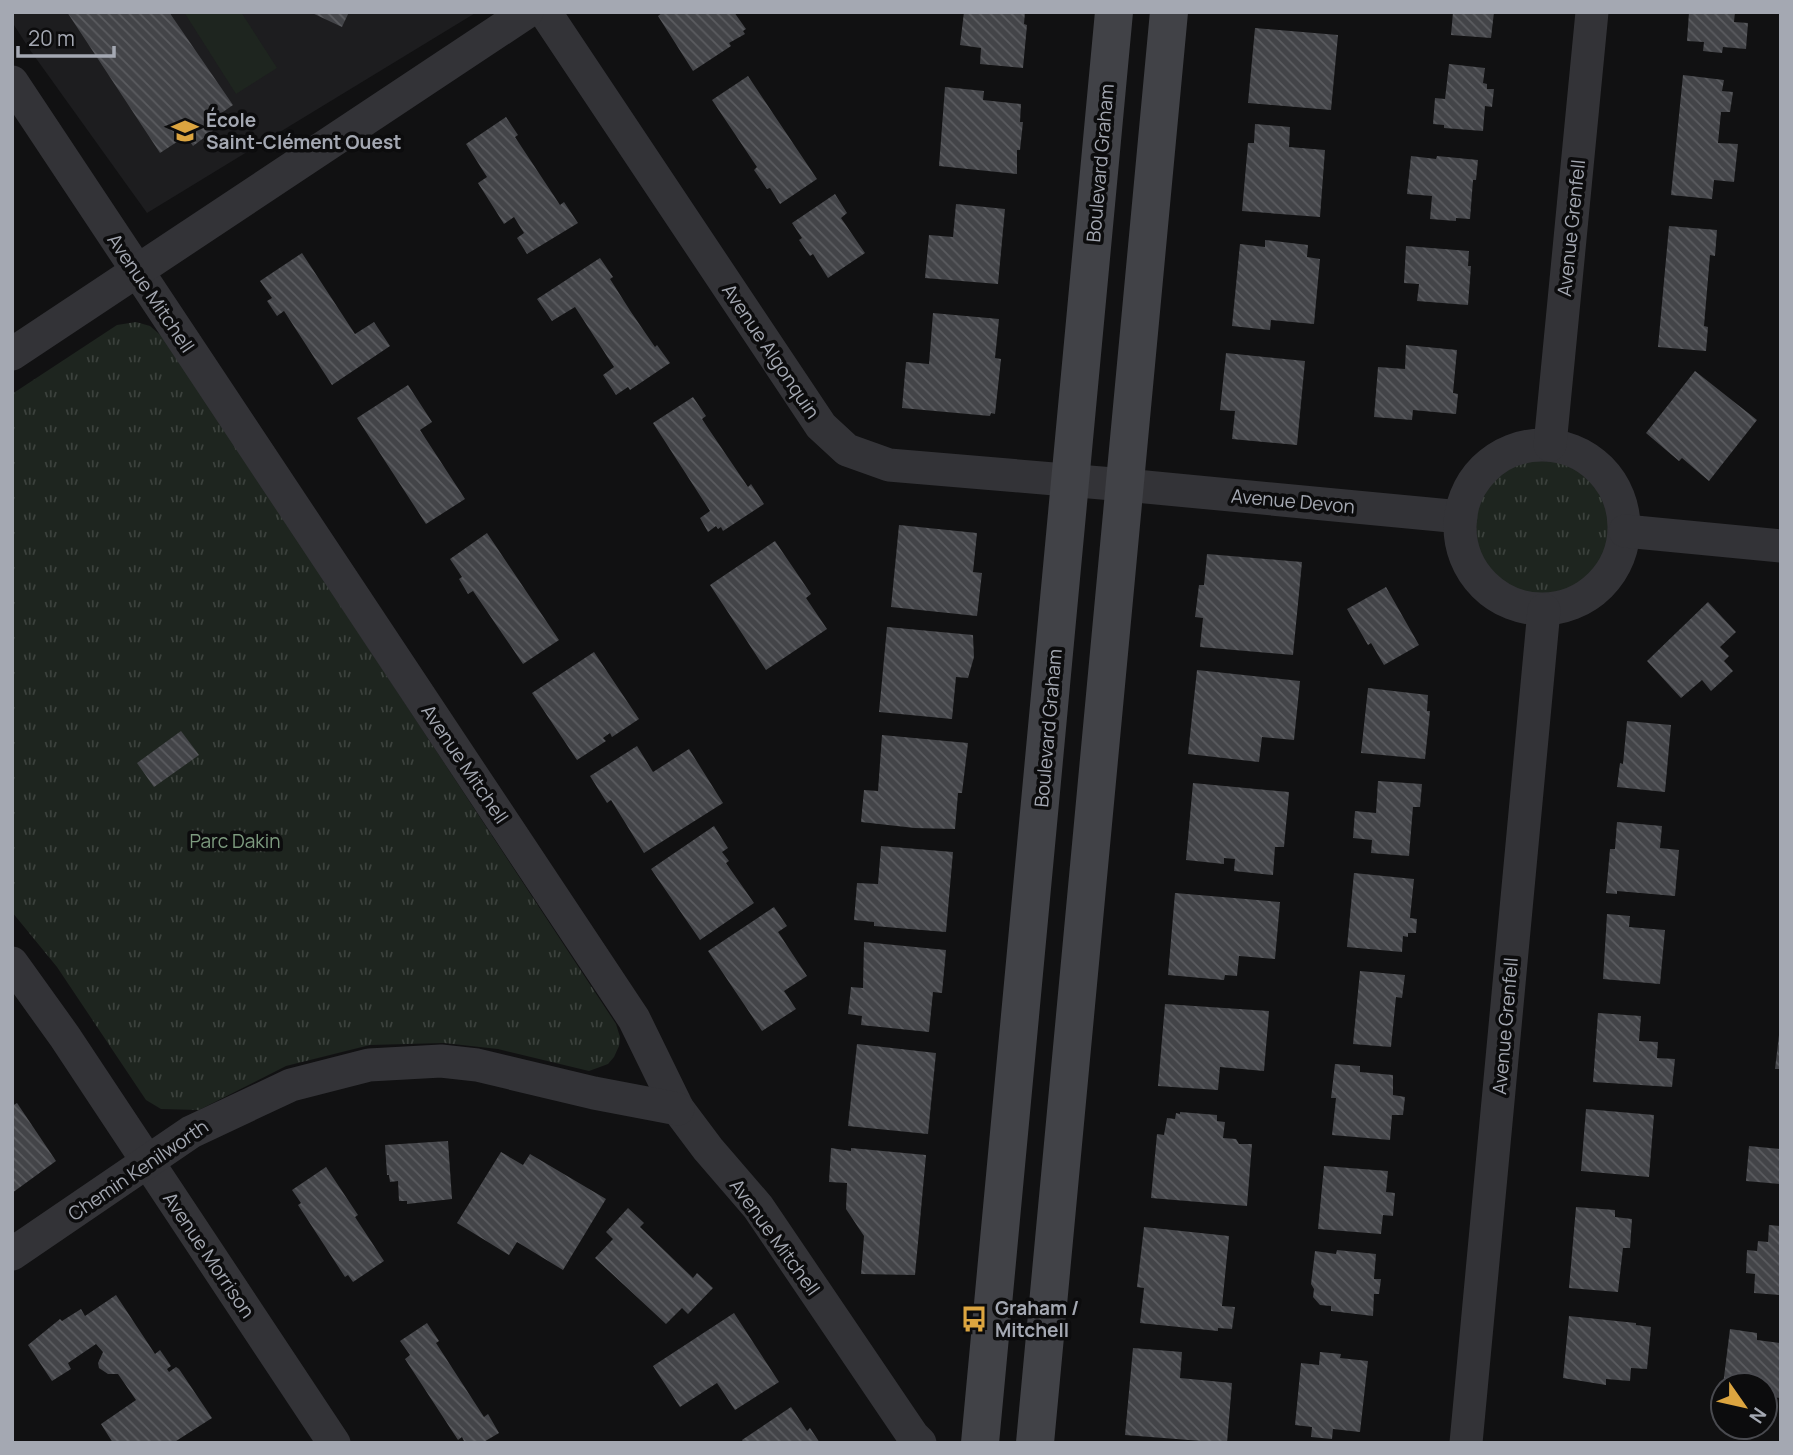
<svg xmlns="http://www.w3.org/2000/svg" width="1793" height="1455" viewBox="0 0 1793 1455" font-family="Manrope,sans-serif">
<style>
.built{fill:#1d1d1f}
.grass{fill:url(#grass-tufts)}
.pitch{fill:#1e251f}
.building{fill:url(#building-back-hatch)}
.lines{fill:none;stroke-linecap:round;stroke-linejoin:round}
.street{stroke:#333337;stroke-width:33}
.secondary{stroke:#414247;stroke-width:38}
.labels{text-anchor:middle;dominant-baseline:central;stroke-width:7;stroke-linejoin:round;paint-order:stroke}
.poi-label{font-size:19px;font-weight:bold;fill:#a4a8b2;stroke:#0c0c0d;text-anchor:start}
.street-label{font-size:19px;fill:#a4a8b2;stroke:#0c0c0d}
.park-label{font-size:19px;fill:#7d9b7f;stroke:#0c0c0d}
</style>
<defs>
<pattern id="grass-tufts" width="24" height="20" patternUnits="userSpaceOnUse" patternTransform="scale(1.75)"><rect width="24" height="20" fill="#1e251f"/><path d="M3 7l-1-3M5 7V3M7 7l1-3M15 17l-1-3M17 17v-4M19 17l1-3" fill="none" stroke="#3c423d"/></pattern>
<pattern id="building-back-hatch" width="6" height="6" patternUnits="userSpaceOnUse" patternTransform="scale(1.75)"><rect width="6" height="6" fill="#434448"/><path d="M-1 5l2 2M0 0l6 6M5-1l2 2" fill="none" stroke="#5b5c60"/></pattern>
</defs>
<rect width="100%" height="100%" fill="#111112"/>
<polygon class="built" points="12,12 477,12 147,213 30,50 12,22"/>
<g class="grass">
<polygon points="136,322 150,326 165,339 616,1024 620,1037 619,1046 614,1057 608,1064 589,1071 498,1049 444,1043 370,1045 286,1066 199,1110 161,1109 146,1100 57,967 12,912 12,394 117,325"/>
<circle cx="1543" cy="527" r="82"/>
</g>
<polygon class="pitch" points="184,12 241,12 277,68 236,94"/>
<g class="building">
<polygon points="67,12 169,12 233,105 207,123 213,131 193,146 186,136 160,153"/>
<polygon points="310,12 349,12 342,27"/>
<polygon points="663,12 734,12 746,29 743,31 745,34 729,43 731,46 693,71 658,16"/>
<polygon points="964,12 1025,12 1024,24 1027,25 1023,68 980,64 981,48 960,45"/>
<polygon points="1453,12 1494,12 1491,38 1451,35"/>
<polygon points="1689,12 1735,12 1734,22 1748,23 1746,49 1723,47 1722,53 1703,51 1704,42 1687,41"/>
<polygon points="1255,28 1338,35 1331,110 1248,103"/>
<polygon points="1449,64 1485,68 1483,83 1487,84 1487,89 1494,89 1492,107 1485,106 1483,131 1444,128 1444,125 1433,124 1435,98 1445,99"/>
<polygon points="1683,75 1724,80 1722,91 1733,92 1730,112 1721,112 1718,143 1738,144 1734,182 1714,180 1712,199 1671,195"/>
<polygon points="748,76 817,179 780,204 770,188 767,189 754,170 757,167 712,100"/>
<polygon points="945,87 984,91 983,100 1021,104 1020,122 1023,122 1020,150 1017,150 1017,174 939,166"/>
<polygon points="506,117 518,135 515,137 560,205 564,202 578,223 527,254 517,238 524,233 514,217 504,224 478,183 487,177 466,144"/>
<polygon points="1255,124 1290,127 1289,147 1325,150 1320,217 1242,211 1248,143 1254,143"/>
<polygon points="1411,156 1436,159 1437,156 1478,160 1476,180 1473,180 1470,219 1456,218 1456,221 1430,219 1432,196 1407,194"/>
<polygon points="835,194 847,213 841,218 865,253 828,278 813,254 810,256 799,240 802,238 792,223"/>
<polygon points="956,204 1005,209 998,284 925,278 929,235 953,237"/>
<polygon points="1669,226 1717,230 1715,256 1710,255 1704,326 1708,327 1706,351 1658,347"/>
<polygon points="1265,240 1308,245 1307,257 1320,259 1314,324 1271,320 1270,330 1232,326 1240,244 1265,247"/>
<polygon points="1406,246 1469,251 1468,266 1471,266 1468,305 1417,301 1419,284 1404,283"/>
<polygon points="302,253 355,334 374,322 390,346 332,385 284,311 277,316 267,301 272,298 260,281"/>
<polygon points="600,258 613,277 610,279 631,312 655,347 657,345 670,363 630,390 628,387 616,395 603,375 614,367 575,307 552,321 537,299"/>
<polygon points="933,313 999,319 995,358 1001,359 995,414 991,413 990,416 902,408 906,362 929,364"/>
<polygon points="1406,345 1457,350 1453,393 1458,394 1456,414 1413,410 1412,420 1374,417 1378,367 1405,369"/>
<polygon points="1226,353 1305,361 1297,445 1232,439 1235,411 1220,410"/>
<polygon points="1695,371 1757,420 1709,481 1682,458 1679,461 1646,433"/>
<polygon points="408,385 432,422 420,430 465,499 426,524 357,418"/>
<polygon points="693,397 706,416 702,419 710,431 748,487 751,484 764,504 723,531 721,527 718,529 716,526 708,532 700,518 710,511 653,423"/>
<polygon points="899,525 977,533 973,572 982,573 977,616 891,607"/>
<polygon points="487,533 559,640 523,664 473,591 468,594 459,579 462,577 450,559"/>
<polygon points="775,541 811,594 806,598 827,629 766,670 710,585"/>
<polygon points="1207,554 1302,562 1293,655 1200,647 1203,618 1195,617 1199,585 1204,585"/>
<polygon points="1386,587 1419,645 1384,665 1371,643 1368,645 1347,609"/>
<polygon points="1708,602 1736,632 1720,647 1729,656 1724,661 1733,671 1711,691 1702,680 1681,698 1647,661"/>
<polygon points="887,627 973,635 974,657 968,678 956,677 952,719 879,712"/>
<polygon points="594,652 639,719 612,737 610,733 603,738 606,741 577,760 532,693"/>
<polygon points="1197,670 1300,681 1294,740 1262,737 1259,762 1188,754"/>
<polygon points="1368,688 1428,695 1427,711 1430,711 1425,759 1361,753"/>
<polygon points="1627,721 1671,725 1665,792 1617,787 1620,763 1623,764"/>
<polygon points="181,731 199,755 154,787 137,763"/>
<polygon points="882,735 968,743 962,793 958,793 955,829 915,828 861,822 864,790 878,791"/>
<polygon points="637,746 653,772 689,749 723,803 644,853 611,800 607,803 590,776"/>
<polygon points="1378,781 1422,784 1420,807 1413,807 1409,856 1371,853 1372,840 1353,838 1355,811 1376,813"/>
<polygon points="1193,783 1289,792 1284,847 1275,847 1273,875 1234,871 1235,859 1224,858 1224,864 1186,860"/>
<polygon points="1617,822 1662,826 1660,848 1679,850 1675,896 1617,891 1617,894 1606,893 1610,849 1615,849"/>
<polygon points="714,826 728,848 722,852 729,861 726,863 754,903 700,940 651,869"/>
<polygon points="881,846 953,852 946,932 874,926 874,922 854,920 857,883 878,884"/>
<polygon points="1354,873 1414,879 1410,918 1417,919 1416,933 1408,933 1408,937 1403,936 1402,952 1347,947"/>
<polygon points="1175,893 1280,902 1275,959 1239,956 1237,976 1225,975 1224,980 1168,975"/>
<polygon points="774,907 787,926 778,932 807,976 784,991 796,1009 762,1031 708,951"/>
<polygon points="1607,914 1630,916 1629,927 1665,930 1660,984 1603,979"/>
<polygon points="864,942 946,950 942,993 933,992 929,1032 861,1025 862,1016 848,1014 851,987 863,988"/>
<polygon points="1360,971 1405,975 1402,998 1396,997 1391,1047 1353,1044"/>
<polygon points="1165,1004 1269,1011 1264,1071 1220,1067 1218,1090 1158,1086"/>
<polygon points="1598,1013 1641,1016 1639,1041 1658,1042 1657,1058 1675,1059 1672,1087 1593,1082"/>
<polygon points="1779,1035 1781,1035 1781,1069 1775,1069"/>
<polygon points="857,1044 936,1053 928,1134 848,1126"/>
<polygon points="1335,1064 1360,1066 1360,1072 1393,1075 1393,1095 1405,1097 1403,1115 1392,1115 1390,1140 1332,1135 1336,1098 1331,1098"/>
<polygon points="17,1103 56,1161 12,1193 12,1106"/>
<polygon points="1586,1109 1654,1115 1649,1177 1581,1171"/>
<polygon points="1180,1112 1217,1115 1217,1121 1225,1122 1223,1138 1236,1139 1239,1144 1252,1144 1247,1206 1151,1198 1157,1134 1164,1135 1167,1118 1175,1119 1176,1113 1180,1114"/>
<polygon points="448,1141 452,1199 407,1204 407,1201 399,1201 398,1181 390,1182 389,1175 387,1175 385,1145"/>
<polygon points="1749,1146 1781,1149 1781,1184 1746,1181"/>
<polygon points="831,1148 851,1151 851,1148 926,1155 915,1275 861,1274 864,1236 846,1209 847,1183 829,1182"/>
<polygon points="501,1152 523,1165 530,1154 606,1199 563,1270 517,1242 509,1255 457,1223"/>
<polygon points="1324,1166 1388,1171 1386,1192 1395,1193 1393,1216 1383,1215 1381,1234 1318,1229"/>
<polygon points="326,1167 358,1215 355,1217 384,1261 353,1282 348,1275 345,1277 298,1205 301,1203 292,1190"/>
<polygon points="1576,1207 1615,1210 1615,1217 1632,1219 1630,1248 1623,1248 1618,1292 1569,1288"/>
<polygon points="628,1208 644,1223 640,1227 693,1278 697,1273 713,1288 688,1314 682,1308 666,1324 595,1258 613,1239 606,1232"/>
<polygon points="1769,1225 1781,1226 1781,1295 1754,1293 1755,1274 1746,1273 1747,1250 1757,1251 1758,1241 1768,1242"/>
<polygon points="1144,1227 1229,1236 1222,1306 1235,1307 1232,1329 1218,1328 1218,1331 1140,1323 1144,1288 1137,1287"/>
<polygon points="1337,1250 1376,1254 1374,1279 1381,1279 1379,1294 1374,1294 1373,1316 1331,1311 1331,1306 1320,1305 1313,1297 1314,1289 1311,1284 1315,1251 1336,1254"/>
<polygon points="116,1295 155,1354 160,1350 171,1366 167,1369 169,1372 176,1367 179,1369 212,1418 173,1443 113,1443 101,1424 136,1400 118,1374 108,1374 99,1368 98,1363 103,1352 96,1344 68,1363 71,1369 52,1381 28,1345 60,1319 62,1321 81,1309 85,1316"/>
<polygon points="734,1313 779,1382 735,1410 717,1383 680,1407 653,1366"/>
<polygon points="1569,1316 1636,1323 1636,1325 1651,1327 1647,1369 1631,1368 1630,1381 1606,1379 1606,1385 1563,1378"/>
<polygon points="427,1323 439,1341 436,1343 484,1417 488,1414 499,1433 482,1443 465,1443 462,1437 458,1440 405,1359 410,1355 400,1341"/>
<polygon points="1730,1329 1757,1333 1757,1340 1781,1343 1781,1398 1765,1396 1765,1385 1723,1385"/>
<polygon points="1133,1348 1182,1352 1180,1378 1232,1383 1227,1443 1125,1435"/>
<polygon points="1320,1352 1341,1354 1340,1358 1368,1361 1360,1432 1333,1429 1332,1439 1311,1437 1312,1427 1295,1425 1301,1363 1319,1365"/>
<polygon points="791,1407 807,1431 810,1428 820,1443 744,1443 742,1440"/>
</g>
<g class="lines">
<g class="street">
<polyline points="545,12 821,426 847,450 889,465 1125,485 1461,517"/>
<polyline points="12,82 634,1019 678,1109 708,1149 758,1207 913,1436 920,1443"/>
<polyline points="12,354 527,12"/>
<circle cx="1542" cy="527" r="82"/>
<polyline points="1550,445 1592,12"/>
<polyline points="1625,531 1781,546"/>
<polyline points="12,963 65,1037 334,1443"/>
<polyline points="12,1254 191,1132 291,1085 369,1065 441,1061 477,1065 594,1093 678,1109"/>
<polyline points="1466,1443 1544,610"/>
</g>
<g class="secondary">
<polyline points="980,1443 1114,12"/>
<polyline points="1035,1443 1169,12"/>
</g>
</g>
<defs>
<g id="school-bare" transform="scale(2.1)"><path d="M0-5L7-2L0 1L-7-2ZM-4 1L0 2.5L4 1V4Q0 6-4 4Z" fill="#dca540" stroke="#0c0c0d" stroke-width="2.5" paint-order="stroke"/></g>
<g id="bus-bare" transform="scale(2.1)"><path d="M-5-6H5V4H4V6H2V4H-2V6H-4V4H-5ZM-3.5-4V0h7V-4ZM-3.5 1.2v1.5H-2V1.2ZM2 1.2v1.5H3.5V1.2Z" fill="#dca540" stroke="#0c0c0d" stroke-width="2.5" paint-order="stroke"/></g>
</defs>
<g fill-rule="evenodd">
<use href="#school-bare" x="185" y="131"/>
<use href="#bus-bare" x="974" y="1319"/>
</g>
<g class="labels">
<g class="poi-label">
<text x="206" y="120">École<tspan x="206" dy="22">Saint-Clément Ouest</tspan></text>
<text x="995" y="1308">Graham /<tspan x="995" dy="22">Mitchell</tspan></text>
</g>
<g class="street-label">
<text transform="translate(1100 163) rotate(-85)">Boulevard Graham</text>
<text transform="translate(1571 228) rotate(-84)">Avenue Grenfell</text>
<text transform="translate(151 293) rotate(56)">Avenue Mitchell</text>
<text transform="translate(771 351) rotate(56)">Avenue Algonquin</text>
<text transform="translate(1293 501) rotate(5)">Avenue Devon</text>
<text transform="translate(1048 728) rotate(-85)">Boulevard Graham</text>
<text transform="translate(465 764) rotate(56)">Avenue Mitchell</text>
<text transform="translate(1505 1026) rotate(-85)">Avenue Grenfell</text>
<text transform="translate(138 1170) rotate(-34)">Chemin Kenilworth</text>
<text transform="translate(775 1237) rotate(54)">Avenue Mitchell</text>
<text transform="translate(209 1255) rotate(56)">Avenue Morrison</text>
</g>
<g class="park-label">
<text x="235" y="841">Parc Dakin</text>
</g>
</g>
<rect width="1793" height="1455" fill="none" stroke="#a4a8b2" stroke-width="28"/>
<g transform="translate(1744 1406) rotate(124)"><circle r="33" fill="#0c0c0d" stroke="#494a4f" stroke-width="2"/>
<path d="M0-5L12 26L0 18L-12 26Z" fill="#dca540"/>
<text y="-10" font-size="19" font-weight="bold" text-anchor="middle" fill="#a4a8b2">N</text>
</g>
<path d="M18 46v10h96v-10" fill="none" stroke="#a4a8b2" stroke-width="3.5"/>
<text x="28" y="46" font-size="21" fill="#a4a8b2" stroke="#0c0c0d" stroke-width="5" paint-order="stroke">20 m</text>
</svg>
